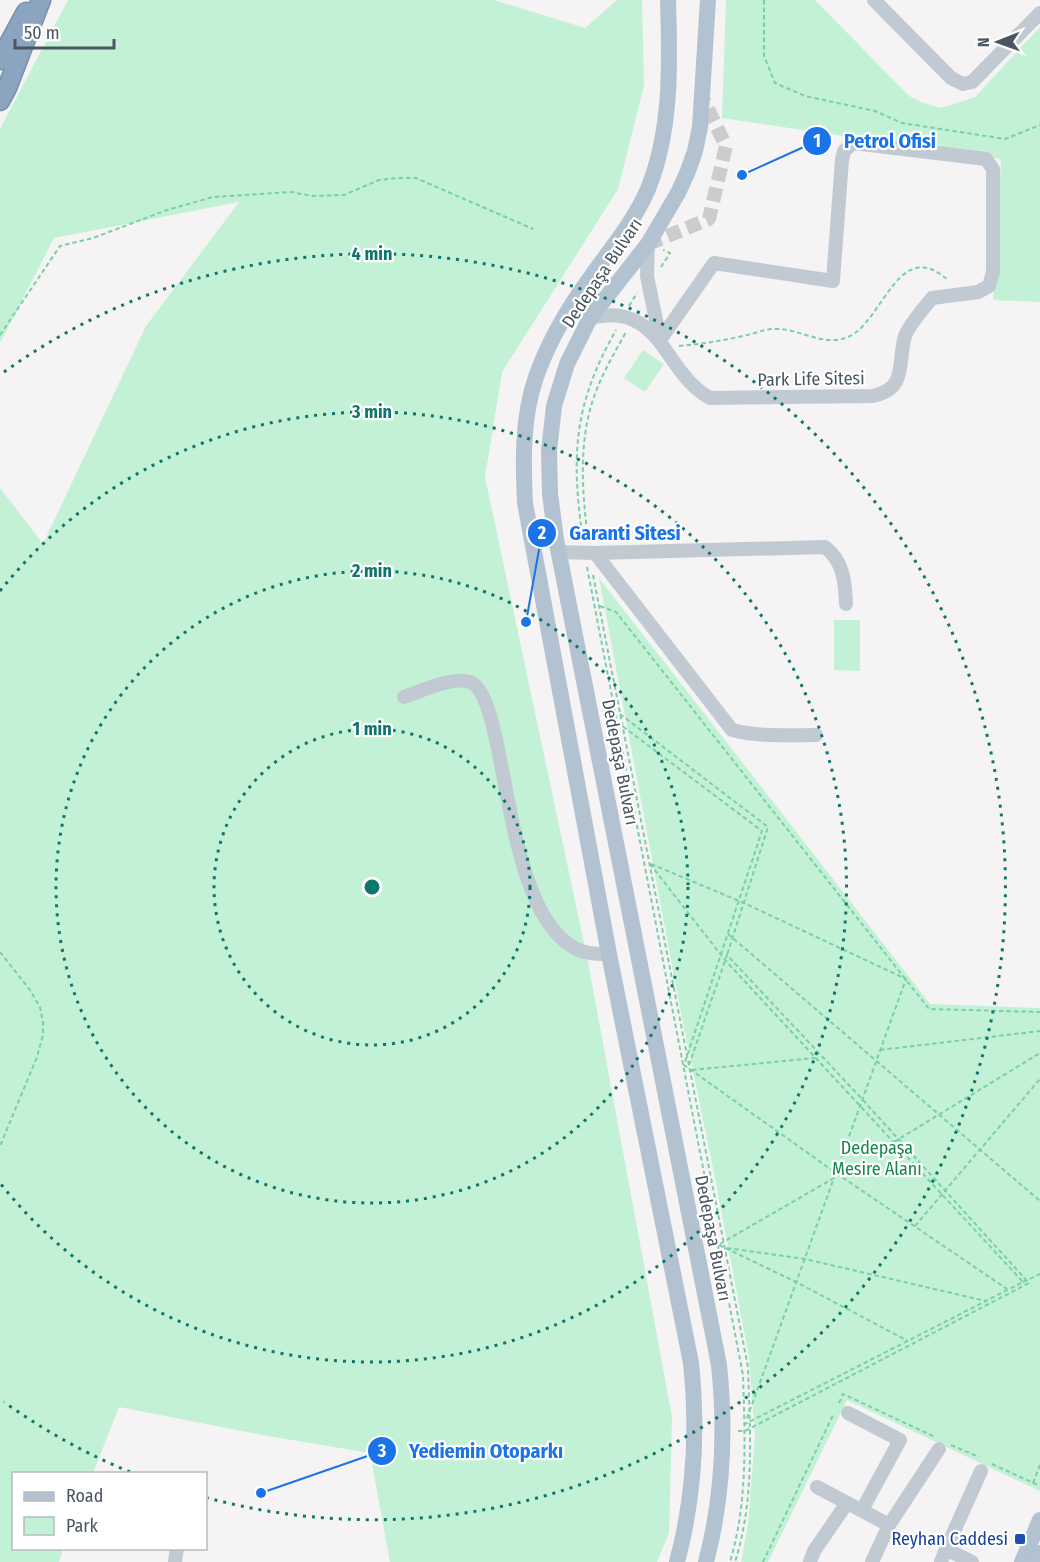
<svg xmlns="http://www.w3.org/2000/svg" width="1040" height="1562" viewBox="0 0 1040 1562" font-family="'Fira Sans Condensed',sans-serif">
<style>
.green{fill:#c3f1d5}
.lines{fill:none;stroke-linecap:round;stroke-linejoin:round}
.minor-tunnel{stroke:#caccce;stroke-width:14;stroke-dasharray:14 7;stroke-linecap:butt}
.highway-casing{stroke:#7690ad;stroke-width:21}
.path{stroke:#7ad0a6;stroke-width:2;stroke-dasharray:4.5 3;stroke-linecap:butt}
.minor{stroke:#c1cad2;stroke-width:14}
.major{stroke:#b3c2d1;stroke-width:16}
.highway{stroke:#8ba5c1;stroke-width:18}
.ring{fill:none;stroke:#0f766e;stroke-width:3;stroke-dasharray:3 6}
.transit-dot{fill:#1a4fb4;stroke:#fff;stroke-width:2}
.labels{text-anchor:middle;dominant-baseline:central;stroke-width:4.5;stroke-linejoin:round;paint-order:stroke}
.street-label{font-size:18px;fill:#4a5661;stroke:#fff}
.park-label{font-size:18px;fill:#17864f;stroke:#fff}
.transit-label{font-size:18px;fill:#164399;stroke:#fff;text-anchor:end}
.centre{fill:#0f766e;stroke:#fff;stroke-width:3}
.ring-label{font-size:18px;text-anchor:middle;font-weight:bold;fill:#0f766e;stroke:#fff;stroke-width:4.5;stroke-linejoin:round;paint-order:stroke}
.leader{fill:none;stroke:#1a73e8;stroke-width:2}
.callout-dot{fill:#1a73e8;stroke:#fff;stroke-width:2}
.mark-label{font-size:18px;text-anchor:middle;font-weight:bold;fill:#fff}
.callout-label{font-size:20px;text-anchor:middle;font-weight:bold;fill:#1a73e8;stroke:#fff;stroke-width:4.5;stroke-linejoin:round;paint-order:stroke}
</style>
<rect width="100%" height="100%" fill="#f5f3f3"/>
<g class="green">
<polygon points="68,0 494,0 585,28 617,0 642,0 644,85 618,189 502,372 485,477 588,962 672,1417 669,1533 657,1562 390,1562 370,1453 268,1436 119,1407 93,1473 14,1474 14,1548 63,1549 59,1562 0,1562 0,488 43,544 146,326 239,202 54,238 0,343 0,129"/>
<polygon points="726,0 815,0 909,96 921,102 941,108 975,97 1040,27 1040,302 993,300 1001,159 722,118"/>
<polygon points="643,350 664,364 645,392 624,378"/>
<polygon points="599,578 930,1004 1040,1008 1040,1491 847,1400 768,1562 741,1562 748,1524 755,1435 749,1357 714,1173 682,1018"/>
<polygon points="834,620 860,620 860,671 834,670"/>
</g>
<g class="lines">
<polyline class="minor-tunnel" points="648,244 709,219 726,146 702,97"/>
<g class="highway-casing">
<g id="highway">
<polyline points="0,60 26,12"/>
<polyline points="0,101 7,88 41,0"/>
</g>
</g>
<g class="path">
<polyline points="764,0 764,56 775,83 805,96 875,111 902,123 1005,139 1040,125"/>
<polyline points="661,267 670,253 663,250"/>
<polyline points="629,306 637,293"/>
<polyline points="0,335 60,246 93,238 167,210 213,197 291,192 312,196 344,195 379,180 398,178 416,178 533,229"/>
<path d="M679 346C701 344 721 341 743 336 755 334 765 328 778 329 803 330 826 348 850 336 884 319 899 235 949 281"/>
<path d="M588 539C582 491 578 440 595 394 603 372 615 352 626 332"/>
<path d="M583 541C571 455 573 406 616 330"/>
<path d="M587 567 743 1375C745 1437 748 1502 730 1562"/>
<path d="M593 575 748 1367C750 1432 755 1499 735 1562"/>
<polyline points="600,606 616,612 929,1009 1040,1012"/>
<polyline points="620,714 768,827 727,955"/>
<polyline points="617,722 762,831 684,1065 836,1173 1007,1289"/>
<polyline points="650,864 725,960 1023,1282 745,1424"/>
<polyline points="651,864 744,903 906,979 746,1421"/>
<polyline points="728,934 1040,1201"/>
<polyline points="0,952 30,990 40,1007 43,1022 43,1035 37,1057 0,1146"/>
<polyline points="880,1050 1040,1031"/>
<polyline points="689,1065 727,955 862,1099 1029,1283 745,1431 738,1431"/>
<polyline points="692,1070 815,1058"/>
<polyline points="894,1142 1040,1053"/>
<polyline points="915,1226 1040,1079"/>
<polyline points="720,1244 834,1178"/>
<polyline points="719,1245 796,1282 908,1341"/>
<polyline points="727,1248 805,1259 986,1301"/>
<polyline points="1023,1282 1040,1274"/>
<polyline points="839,1403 843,1394 935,1437"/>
<polyline points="951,1445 979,1457"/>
<polyline points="992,1464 1040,1486"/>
<polyline points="1033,1483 1040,1465"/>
<polyline points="763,1562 834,1413"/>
</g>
<g class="minor">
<polyline points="874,0 951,78 963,84 972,82 1040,13"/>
<polyline points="648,244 647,276 660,340"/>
<path d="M590 318C662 300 664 374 710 398L873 396C908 388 897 364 905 336 909 325 924 308 932 298L978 292 989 286 993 272V169L986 159 853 143 844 151 842 160 833 281 714 263 660 340"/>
<polyline points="559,552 595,553"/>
<path d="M404 697C421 691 454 676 470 682 509 696 500 906 573 947 584 954 597 954 609 954"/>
<path d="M816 735C788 735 758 737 732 730L595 553 825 547C844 562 845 582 846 604"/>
<polyline points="848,1413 900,1440 862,1510"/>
<polyline points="817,1487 889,1525 872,1562"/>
<polyline points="889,1525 939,1449"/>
<polyline points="946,1549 981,1471"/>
<polyline points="175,1562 177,1548"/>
<polyline points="810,1562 814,1551 847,1503"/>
<polyline points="941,1562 946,1549 972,1562"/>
</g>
<g class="major">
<path d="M668 0C670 63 672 130 648 189 634 222 608 252 588 281 567 310 548 343 536 377 522 417 523 461 525 503L609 954 691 1363C698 1431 695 1495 677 1562"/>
<path d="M706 1562C723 1497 726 1432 719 1365L556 539 550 494 549 451 554 406 567 364 590 318 648 244 678 193 688 171 695 151 700 127 708 0"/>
<polyline points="1022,1562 1040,1520"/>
<polyline points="1036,1562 1040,1553"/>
</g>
<use href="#highway" class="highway"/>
</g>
<g class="ring">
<circle cx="372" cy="887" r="158"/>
<circle cx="372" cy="887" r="316"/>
<path d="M0 591A475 475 0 1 1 0 1183"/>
<path d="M130 1472A633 633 0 0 1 4 1402M4 372A633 633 0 1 1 208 1498"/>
</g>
<rect class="transit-dot" x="1014" y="1533" width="12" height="12" rx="3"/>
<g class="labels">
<g class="street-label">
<text transform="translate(602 273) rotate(-56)">Dedepaşa Bulvarı</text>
<text transform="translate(811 379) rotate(-1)">Park Life Sitesi</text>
<text transform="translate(620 762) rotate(79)">Dedepaşa Bulvarı</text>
<text transform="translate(713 1238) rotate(79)">Dedepaşa Bulvarı</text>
</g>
<g class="park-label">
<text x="877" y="1148">Dedepaşa<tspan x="877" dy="21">Mesire Alanı</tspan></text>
</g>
<g class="transit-label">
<text x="1008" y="1539">Reyhan Caddesi</text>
</g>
</g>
<circle cx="372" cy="887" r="9" class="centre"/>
<g class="ring-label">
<text x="372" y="260">4 min</text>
<text x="372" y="418">3 min</text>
<text x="372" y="577">2 min</text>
<text x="372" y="735">1 min</text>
</g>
<path class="leader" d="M742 175L817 141M526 622L542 533M261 1493L382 1451"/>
<g class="callout-dot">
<circle cx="742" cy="175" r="6"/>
<circle cx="526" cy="622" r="6"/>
<circle cx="261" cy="1493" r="6"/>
<circle cx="817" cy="141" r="15"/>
<circle cx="542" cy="533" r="15"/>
<circle cx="382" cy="1451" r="15"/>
</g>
<g class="mark-label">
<text x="817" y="147">1</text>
<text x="542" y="539">2</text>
<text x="382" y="1457">3</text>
</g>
<g class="callout-label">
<text x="890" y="148">Petrol Ofisi</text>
<text x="625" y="540">Garanti Sitesi</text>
<text x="486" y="1458">Yediemin Otoparkı</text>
</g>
<rect x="12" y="1472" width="195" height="78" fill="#ffffff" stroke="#b7bbc0" stroke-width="1.5"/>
<rect x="24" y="1492" width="30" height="9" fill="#b3c2d1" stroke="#b7bbc0" stroke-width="1.5"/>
<text x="66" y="1502" font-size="18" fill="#4a5661">Road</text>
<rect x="24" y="1517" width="30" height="18" fill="#c3f1d5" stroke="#b7bbc0" stroke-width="1.5"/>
<text x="66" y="1532" font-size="18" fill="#4a5661">Park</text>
<g transform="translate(998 42) rotate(269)" stroke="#ffffff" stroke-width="4.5" paint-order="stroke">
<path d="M0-4.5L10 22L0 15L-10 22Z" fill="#4a5661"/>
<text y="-9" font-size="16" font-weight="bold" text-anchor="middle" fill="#4a5661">N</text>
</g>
<path d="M15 39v9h99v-9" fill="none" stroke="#4a5661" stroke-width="3"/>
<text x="24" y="39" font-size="18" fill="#4a5661" stroke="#ffffff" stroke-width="4.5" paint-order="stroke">50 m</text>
</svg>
